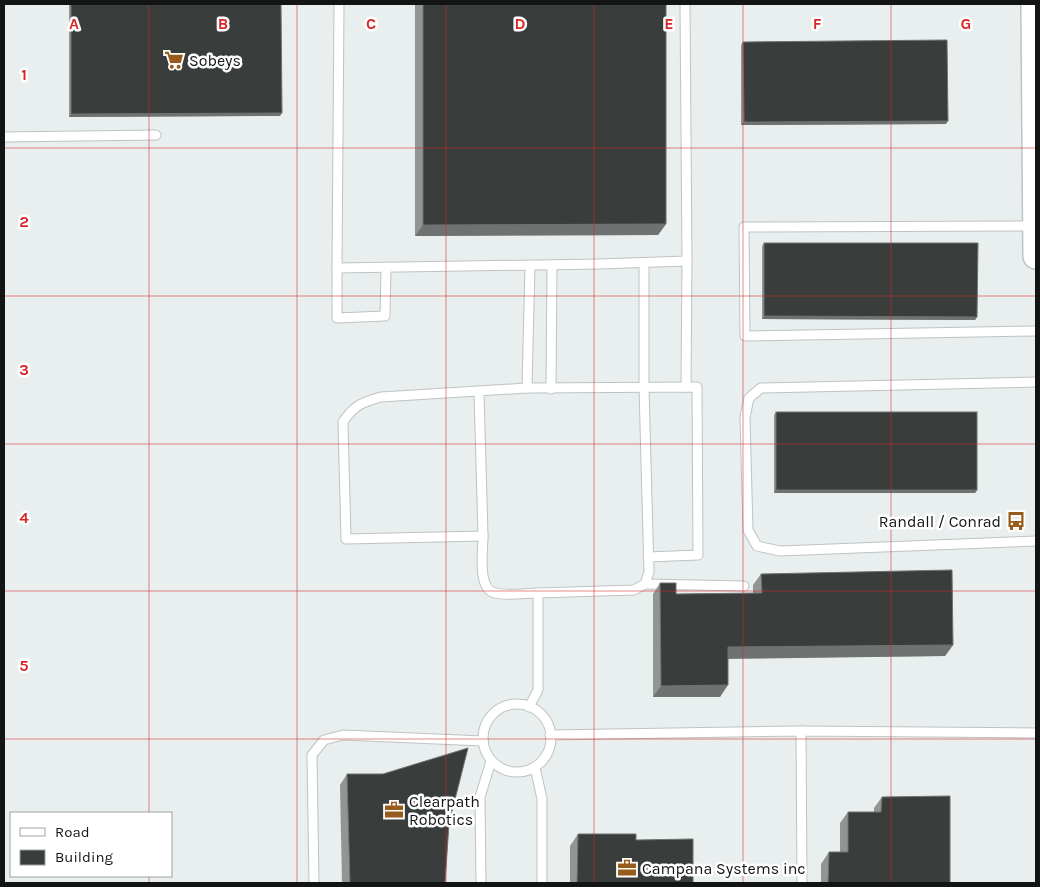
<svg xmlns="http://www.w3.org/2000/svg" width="1040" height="887" viewBox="0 0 1040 887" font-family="Karla,sans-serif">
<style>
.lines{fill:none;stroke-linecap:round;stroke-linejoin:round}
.lane-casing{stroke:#bec3c3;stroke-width:11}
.secondary-casing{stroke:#bec3c3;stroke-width:28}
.lane{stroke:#fff;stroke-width:9}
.secondary{stroke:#fff;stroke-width:25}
.wall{fill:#919694}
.shaded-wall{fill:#6e7271}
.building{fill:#393d3b;stroke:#6e7271}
.grid{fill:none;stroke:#d62828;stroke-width:1;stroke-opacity:0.55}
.labels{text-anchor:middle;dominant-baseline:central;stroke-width:5;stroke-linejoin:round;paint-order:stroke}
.poi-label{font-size:16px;fill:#131515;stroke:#fff;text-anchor:start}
.grid-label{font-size:16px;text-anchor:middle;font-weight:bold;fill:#d62828;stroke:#fff;stroke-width:5;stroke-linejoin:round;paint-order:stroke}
</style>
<rect width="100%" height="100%" fill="#e9eeee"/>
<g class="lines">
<g class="lane-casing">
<g id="lane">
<polyline points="339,4 337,268 599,264 687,261"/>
<polyline points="685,4 687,261 686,387"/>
<polyline points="4,137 156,135"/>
<polyline points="1033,226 744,227 745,336 1036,331"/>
<polyline points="337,268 337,318 385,316 386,267"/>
<polyline points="1036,382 761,388 749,398 745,417 748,530 757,546 780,551 1036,541"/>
<polyline points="527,388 530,265"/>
<polyline points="551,389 552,265"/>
<path d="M479 392 483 536 346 539 343 422C354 405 363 402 381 397L527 388 697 387 698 555 648 557"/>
<path d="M483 536C483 551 477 589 495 593 508 596 525 593 538 593"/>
<polyline points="645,584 744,586"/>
<circle cx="517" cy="738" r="34"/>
<polyline points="529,707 538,690 538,593 634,590 645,584 649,572 644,388 644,263"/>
<polyline points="801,731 802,883"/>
<polyline points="550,735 801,731 1036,733"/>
<polyline points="535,767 542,799 542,883"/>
<polyline points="314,883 312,755 324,740 343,735 483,741"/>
<polyline points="481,883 480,797 491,761"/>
</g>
</g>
<g class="secondary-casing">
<polyline id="secondary" points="1034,4 1036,256"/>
</g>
<use href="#lane" class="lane"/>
<use href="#secondary" class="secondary"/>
</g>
<g class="wall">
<polygon points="69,4 281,4 280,116 69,117"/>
<polygon points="415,4 666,4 666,224 658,235 415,236"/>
<polygon points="743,42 946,124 741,125 741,45"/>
<polygon points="764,243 977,317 975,320 762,319 762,246"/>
<polygon points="776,412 977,490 975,493 774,493 774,415"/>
<polygon points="761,574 953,645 945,656 728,658 720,697 653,697 653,594 660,583 676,594 753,593 753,585"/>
<polygon points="347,774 449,823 445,883 342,883 340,785"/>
<polygon points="882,797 950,883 821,883 821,864 829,852 840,852 840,823 848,812 874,812 874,808"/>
<polygon points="578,834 636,840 693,883 570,883 570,846"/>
</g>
<g class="shaded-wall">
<polygon points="282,113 280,116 69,117 71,114"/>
<polygon points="948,121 946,124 741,125 744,122"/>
<polygon points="666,224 658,235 415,236 423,225"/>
<polygon points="764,316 977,317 975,320 762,319"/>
<polygon points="776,490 977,490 975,493 774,493"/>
<polygon points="953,645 945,656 720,659 728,647"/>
<polygon points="728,685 720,697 653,697 661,686"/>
</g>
<g class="building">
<polygon points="71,4 281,4 282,113 71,114"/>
<polygon points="423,4 666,4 666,224 423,225"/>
<polygon points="947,40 948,121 744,122 743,42"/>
<polygon points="764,243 978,243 977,317 764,316"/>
<rect x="776" y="412" width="201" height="78"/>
<polygon points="952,570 953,645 728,647 728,685 661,686 660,583 676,583 676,594 762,593 761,574"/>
<polygon points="468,748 449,823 445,883 350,883 347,774 383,774"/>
<polygon points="950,796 950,883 828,883 829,852 848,852 848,812 881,812 882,797"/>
<polygon points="578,834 636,834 636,840 693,839 693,883 577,883"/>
</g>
<path class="grid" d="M149 4V813M297 4V883M446 4V883M594 4V883M743 4V883M891 4V883M4 148H1036M4 296H1036M4 444H1036M4 591H1036M4 739H1036M149 876V883"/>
<defs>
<g id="supermarket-bare" transform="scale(1.5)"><path d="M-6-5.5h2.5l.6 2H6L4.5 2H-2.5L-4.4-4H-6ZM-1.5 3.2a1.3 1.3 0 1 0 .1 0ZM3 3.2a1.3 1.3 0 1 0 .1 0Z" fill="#975c1b" stroke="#fff" stroke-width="2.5" paint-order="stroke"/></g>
<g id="bus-bare" transform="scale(1.5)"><path d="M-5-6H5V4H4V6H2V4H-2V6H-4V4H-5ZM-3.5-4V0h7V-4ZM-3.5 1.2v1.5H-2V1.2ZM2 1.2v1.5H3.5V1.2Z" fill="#975c1b" stroke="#fff" stroke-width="2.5" paint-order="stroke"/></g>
<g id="office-bare" transform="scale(1.5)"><path d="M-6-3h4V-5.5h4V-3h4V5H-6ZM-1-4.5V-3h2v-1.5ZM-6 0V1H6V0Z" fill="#975c1b" stroke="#fff" stroke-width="2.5" paint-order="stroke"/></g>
</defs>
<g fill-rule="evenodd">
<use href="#supermarket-bare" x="174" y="60"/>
<use href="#bus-bare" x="1016" y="521"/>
<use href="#office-bare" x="394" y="810"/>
<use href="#office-bare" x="627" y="868"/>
</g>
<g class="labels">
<g class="poi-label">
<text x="189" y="60">Sobeys</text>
<text x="1001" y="521" text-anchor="end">Randall / Conrad</text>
<text x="409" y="801">Clearpath<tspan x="409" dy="18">Robotics</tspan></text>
<text x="642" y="868">Campana Systems inc</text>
</g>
</g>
<g class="grid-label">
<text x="74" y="29">A</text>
<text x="223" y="29">B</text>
<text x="371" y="29">C</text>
<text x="520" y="29">D</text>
<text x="669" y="29">E</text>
<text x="817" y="29">F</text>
<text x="966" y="29">G</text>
<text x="24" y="80">1</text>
<text x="24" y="227">2</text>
<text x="24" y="375">3</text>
<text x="24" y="523">4</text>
<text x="24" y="671">5</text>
</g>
<rect width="1040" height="887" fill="none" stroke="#131515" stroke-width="10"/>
<rect x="10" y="812" width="162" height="65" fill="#ffffff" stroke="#a1a1a1"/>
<rect x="20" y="828" width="25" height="8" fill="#ffffff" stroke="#a1a1a1"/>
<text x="55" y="837" font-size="15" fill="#131515">Road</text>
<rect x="20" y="850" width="25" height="15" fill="#393d3b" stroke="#a1a1a1"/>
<text x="55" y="862" font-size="15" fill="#131515">Building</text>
</svg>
